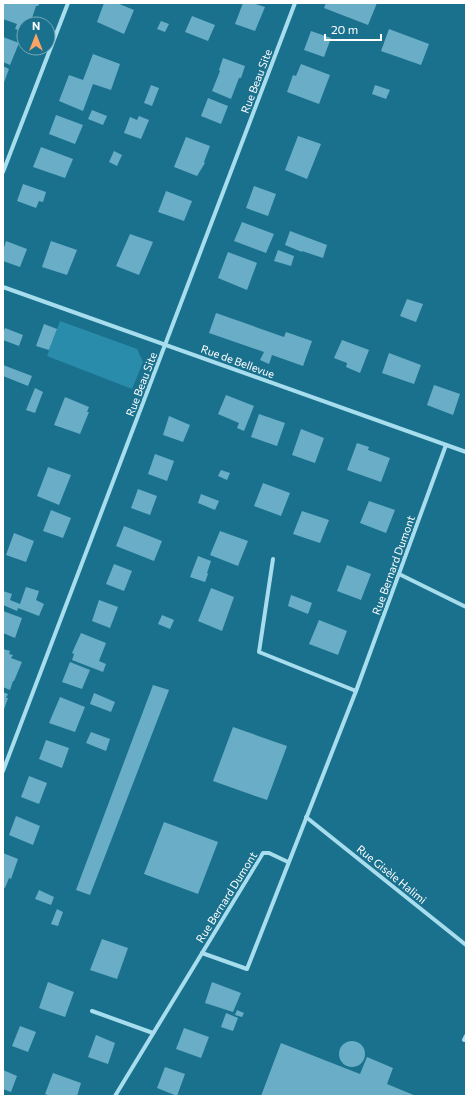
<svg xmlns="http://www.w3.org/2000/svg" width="469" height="1099" viewBox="0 0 469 1099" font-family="Commissioner,sans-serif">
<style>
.green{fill:#2a8cab}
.building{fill:#69aec6}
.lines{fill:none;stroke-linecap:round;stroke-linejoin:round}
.street{stroke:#a8ddee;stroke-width:4}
.labels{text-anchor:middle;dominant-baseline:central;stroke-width:4;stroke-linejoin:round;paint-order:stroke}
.street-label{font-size:11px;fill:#fff;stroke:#1a718e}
</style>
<rect width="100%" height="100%" fill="#1a718e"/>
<polygon class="green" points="60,321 137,349 143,362 132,389 47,356"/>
<g class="building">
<polygon points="3,3 40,3 38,6 36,6 30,24 24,24 23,31 15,29 17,24 3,19"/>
<polygon points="104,3 117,3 134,10 124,34 97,22"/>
<polygon points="243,3 252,3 265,7 255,31 235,24"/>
<polygon points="326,3 377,3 368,25 324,8"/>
<polygon points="192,16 215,25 208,41 185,32"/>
<polygon points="161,21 169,24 165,32 157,29"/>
<polygon points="389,29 429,44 421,65 381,51"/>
<polygon points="311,31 331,38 324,57 304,50"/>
<polygon points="3,37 19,43 10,65 3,62"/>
<polygon points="93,54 120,64 111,90 93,84 83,111 59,101 69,75 83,80"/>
<polygon points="223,58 245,66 241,78 239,78 231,99 212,91 220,71 219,70"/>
<polygon points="301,64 330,75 319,104 287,92 293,75 296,76"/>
<polygon points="3,66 9,69 3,85"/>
<polygon points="151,85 159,88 152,106 144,103"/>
<polygon points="375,85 390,90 386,99 372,94"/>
<polygon points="208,98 228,106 221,124 201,116"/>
<polygon points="92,110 107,116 103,125 88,119"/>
<polygon points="56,115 83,125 75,144 49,134"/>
<polygon points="139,116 149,120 141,139 124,133 130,117 137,120"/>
<polygon points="298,136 321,144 307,179 285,170"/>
<polygon points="186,137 210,146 204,162 205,163 197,176 174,167"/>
<polygon points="41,147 73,159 65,178 33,167"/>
<polygon points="114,151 122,155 117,166 109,162"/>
<polygon points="23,184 46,192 43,202 39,201 36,208 17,201"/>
<polygon points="254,186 276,194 268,216 246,208"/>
<polygon points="166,191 192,201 184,221 158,212"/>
<polygon points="242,222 274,234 266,253 234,241"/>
<polygon points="290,231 327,245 323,258 302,251 302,252 285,245"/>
<polygon points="130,234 153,242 139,275 116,266"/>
<polygon points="6,241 27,249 20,267 3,261 3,251"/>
<polygon points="51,241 77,250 67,275 42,267"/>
<polygon points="278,250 294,256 291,266 274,261"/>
<polygon points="228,252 257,263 247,290 218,278"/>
<polygon points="407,299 423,304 416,322 400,316"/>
<polygon points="216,313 284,337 286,332 312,341 303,366 272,355 269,364 260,360 264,352 209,333"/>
<polygon points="44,324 57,329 49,350 36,346"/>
<polygon points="5,328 23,335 19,346 3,340 3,333"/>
<polygon points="342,340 369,350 360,373 346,367 347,363 334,358"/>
<polygon points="389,353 421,365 414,384 382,373"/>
<polygon points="3,365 32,376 28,386 3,376"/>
<polygon points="434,385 460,394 453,415 427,405"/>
<polygon points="35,388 43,392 35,413 26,410"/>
<polygon points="226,395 254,406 244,431 237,428 239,423 218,414"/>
<polygon points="65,397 89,407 87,412 89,412 80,434 54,425"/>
<polygon points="259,414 285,423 277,446 251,437"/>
<polygon points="169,416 190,425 183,442 163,435"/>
<polygon points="301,429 324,438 315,463 292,455"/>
<polygon points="357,443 369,447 368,450 390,458 381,482 347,470"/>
<polygon points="155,454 174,461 167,481 148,474"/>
<polygon points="48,467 71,475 59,505 37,496"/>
<polygon points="221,470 230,473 227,480 218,476"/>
<polygon points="263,483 290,493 281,516 254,506"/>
<polygon points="138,489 157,496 150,515 131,508"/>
<polygon points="201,494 219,501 215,510 198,503"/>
<polygon points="369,501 395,510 386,533 360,523"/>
<polygon points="51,510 71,518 63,538 43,531"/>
<polygon points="302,511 329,520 320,543 293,534"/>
<polygon points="124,526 162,541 154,561 116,546"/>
<polygon points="220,531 248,541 238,566 210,555"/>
<polygon points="14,533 34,541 26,562 6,555"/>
<polygon points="198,556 211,561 207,573 208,574 205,582 190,577"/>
<polygon points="114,564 132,571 124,591 106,584"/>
<polygon points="347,565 371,574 361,600 337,591"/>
<polygon points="26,587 39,591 36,600 44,604 39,616 18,608 17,611 3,605 3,591 12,594 10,600 20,604"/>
<polygon points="211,588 234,597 222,631 198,621"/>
<polygon points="291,595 312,603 308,614 288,606"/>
<polygon points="99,600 118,607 110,628 92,621"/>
<polygon points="3,611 22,618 15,638 3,633"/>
<polygon points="162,615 174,620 170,629 158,624"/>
<polygon points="319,620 347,631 338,655 309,644"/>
<polygon points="81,633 106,643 99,661 106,664 103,672 72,660 74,654 72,653"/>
<polygon points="3,649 10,651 9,654 13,655 11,658 22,662 14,681 13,681 10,690 3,687"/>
<polygon points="70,662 90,670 82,689 62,682"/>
<polygon points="153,685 169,690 90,895 76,890"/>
<polygon points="3,692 8,694 6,698 8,698 3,712"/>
<polygon points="94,693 115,702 111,712 90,704"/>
<polygon points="60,697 85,707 75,732 49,723"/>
<polygon points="233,727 287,746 267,800 213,781"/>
<polygon points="91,732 110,739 106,751 86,743"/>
<polygon points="46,740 69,748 62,768 39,759"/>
<polygon points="29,776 47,783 39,804 21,797"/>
<polygon points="16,816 40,826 33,845 9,835"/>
<polygon points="164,822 218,842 198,894 144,874"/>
<polygon points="3,853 18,859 11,879 9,878 5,888 3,887"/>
<polygon points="39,890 54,897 51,905 35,899"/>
<polygon points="57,909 63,912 58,926 51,924"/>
<polygon points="102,939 128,948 117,979 90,970"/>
<polygon points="48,982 74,992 65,1017 39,1008"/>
<polygon points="212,982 241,993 233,1012 205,1003"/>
<polygon points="237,1010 244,1013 242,1017 235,1015"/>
<polygon points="226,1013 238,1018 233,1031 221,1027"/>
<polygon points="20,1026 36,1032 28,1052 12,1046"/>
<polygon points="184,1028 209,1037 201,1058 176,1049"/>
<polygon points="96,1035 115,1043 108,1064 88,1057"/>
<circle cx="352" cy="1054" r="13"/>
<polygon points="281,1043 360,1074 367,1057 393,1068 387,1084 416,1096 261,1096"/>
<polygon points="165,1067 185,1074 177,1096 157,1088"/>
<polygon points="3,1070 17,1076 11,1092 3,1089"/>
<polygon points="53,1073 81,1083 77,1096 50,1096 45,1094"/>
</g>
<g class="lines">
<g class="street">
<polyline points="3,172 68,3"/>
<polyline points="3,287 466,452"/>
<polyline points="273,559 259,652 356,691"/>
<polyline points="399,574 466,607"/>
<polyline points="3,771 295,3"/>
<polyline points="306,817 466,945"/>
<polyline points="202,953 247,969 356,691 446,445"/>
<polyline points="92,1011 153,1033"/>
<polyline points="464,1040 466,1036"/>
<polyline points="115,1096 263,853 269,853 288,862"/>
</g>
</g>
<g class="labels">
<g class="street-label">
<text transform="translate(256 81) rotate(-69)">Rue Beau Site</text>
<text transform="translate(238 361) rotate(20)">Rue de Bellevue</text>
<text transform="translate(141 384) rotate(-69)">Rue Beau Site</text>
<text transform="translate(393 565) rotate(-70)">Rue Bernard Dumont</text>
<text transform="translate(392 874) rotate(39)">Rue Gisèle Halimi</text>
<text transform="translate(226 897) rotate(-58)">Rue Bernard Dumont</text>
</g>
</g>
<rect width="469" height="1099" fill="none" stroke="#ffffff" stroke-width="8"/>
<g transform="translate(36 36)"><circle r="19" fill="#1a718e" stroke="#76aabb"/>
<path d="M0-3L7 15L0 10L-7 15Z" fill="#ffa365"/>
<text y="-6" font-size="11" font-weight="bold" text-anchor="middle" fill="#ffffff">N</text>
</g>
<path d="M325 34v6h56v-6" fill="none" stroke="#ffffff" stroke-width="2"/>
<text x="331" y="34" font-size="12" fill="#ffffff" stroke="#1a718e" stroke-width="3" paint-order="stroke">20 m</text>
</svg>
